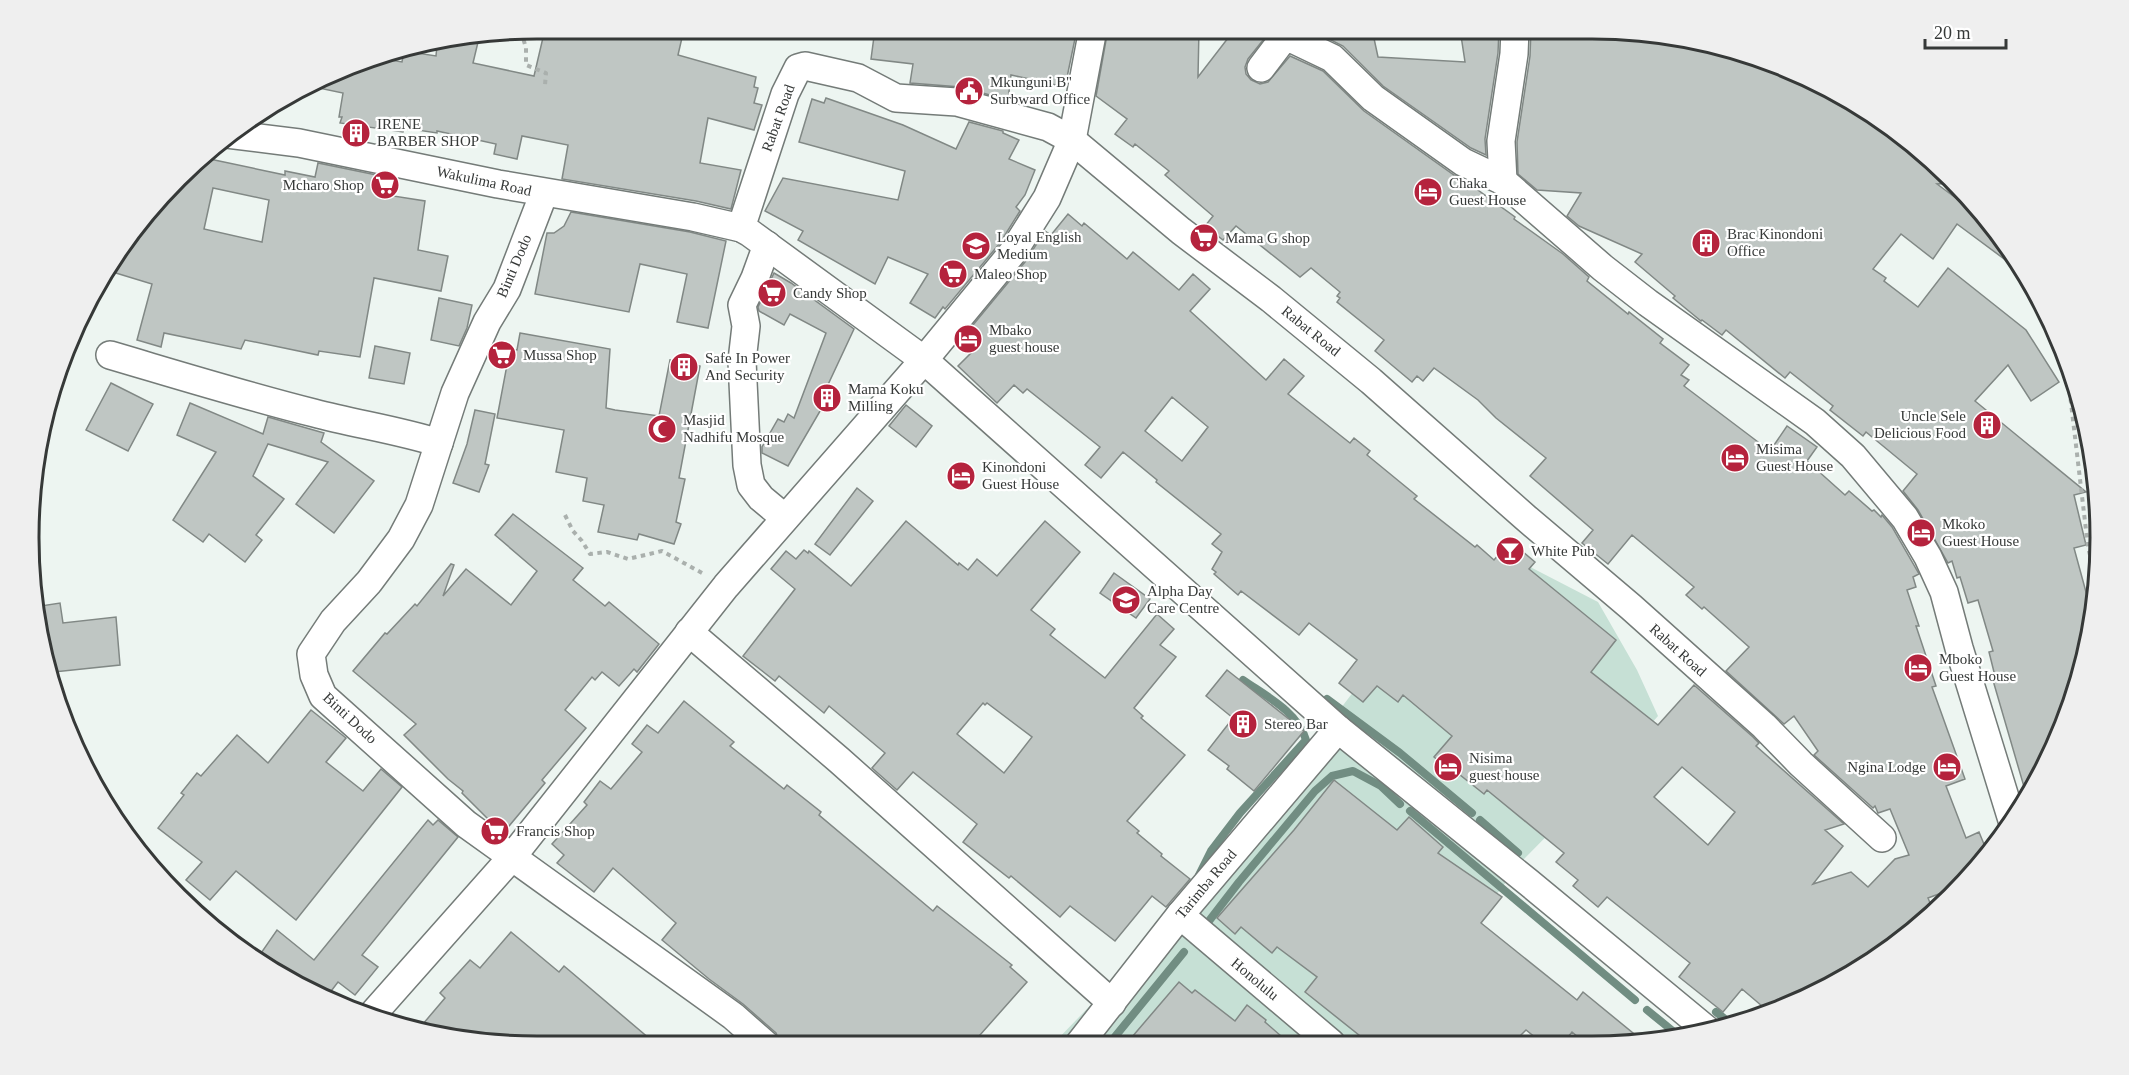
<svg xmlns="http://www.w3.org/2000/svg" width="2129" height="1075" viewBox="0 0 2129 1075" font-family="Georgia,serif">
<style>
.green{fill:#c6e0d5}
.lines{fill:none;stroke-linecap:round;stroke-linejoin:round}
.stream{stroke:#718d82;stroke-width:8}
.building{fill:#bfc6c3;stroke:#818885;stroke-width:1.5;fill-rule:evenodd}
.minor-casing{stroke:#747b78;stroke-width:30}
.path{stroke:#aab0ad;stroke-width:4;stroke-dasharray:4.5 4.5;stroke-linecap:butt}
.minor{stroke:#fff;stroke-width:27}
.labels{text-anchor:middle;dominant-baseline:central;stroke-width:4.5;stroke-linejoin:round;paint-order:stroke}
.poi-label{font-size:15px;fill:#363938;stroke:#fff;text-anchor:start}
.street-label{font-size:15px;fill:#363938;stroke:#fff}
.rim{fill:none;stroke:#363938;stroke-width:3}
</style>
<rect width="100%" height="100%" fill="#edf5f1"/>
<polygon class="green" points="1505,554 1598,602 1637,670 1658,716 1602,780 1523,860 1382,1043 1053,1044 1110,985 1303,758 1360,683"/>
<g class="lines">
<g class="stream">
<polyline points="1327,699 1400,753 1472,813"/>
<polyline points="1410,811 1635,1000"/>
<polyline points="1480,820 1518,853"/>
<path d="M1199 875 1211 851 1240 813 1306 740C1298 712 1266 696 1243 680"/>
<polyline points="1202,930 1239,882 1315,791 1332,776 1353,771 1381,786 1400,804"/>
<polyline points="1647,1010 1674,1032"/>
<polyline points="1716,1012 1730,1023"/>
<polyline points="1109,1044 1184,952"/>
</g>
</g>
<g class="building">
<polygon points="545,29 684,29 678,55 756,77 754,87 758,88 754,103 762,105 754,130 708,118 700,163 741,170 731,209 696,201 562,179 568,145 522,136 517,159 494,154 496,144 437,131 437,133 404,128 403,132 340,123 342,117 339,117 343,93 314,87 372,57 402,62 404,51 436,56 437,45 479,38 473,63 534,76"/>
<polygon points="875,29 989,29 988,32 1030,38 1032,29 1077,29 1065,87 1011,75 1008,100 961,87 910,83 913,64 871,59"/>
<path d="M1108 29H1199L1198 77 1235 29H1272L1248 59 1245 67 1246 74 1251 80 1260 84 1268 82 1290 56 1323 71 1364 111 1454 175 1480 187 1478 190 1515 217 1514 219 1563 254 1589 277 1587 281 1628 314 1629 312 1663 339 1660 343 1689 365 1681 375 1689 380 1684 386 1770 451 1787 426 1817 447 1807 461 1845 495 1849 491 1872 511 1874 510 1881 517 1882 515 1892 527 1919 574 1913 577 1916 587 1907 590 1919 626H1916L1936 686 1932 687 1965 779 1946 786 1966 838 1979 832 1988 854 1955 888 1928 898 1933 910 1901 942 1786 1008 1769 1012 1742 989 1723 1012 1679 977 1690 963 1607 897 1598 907 1573 886 1578 880 1556 862 1564 853 1487 790 1484 794 1460 775 1458 777 1434 757 1452 736 1403 695 1398 702 1377 686 1363 702 1339 683 1357 660 1309 623 1299 635 1241 591 1238 595 1214 574 1216 572 1212 569 1222 552 1212 544 1221 534 1156 482 1157 480 1123 452 1101 478 1085 465 1100 447 1027 389 1023 393 1014 385 997 403 958 366 981 343 968 331 1025 262 1045 231 1051 235 1068 214 1082 226 1084 223 1127 259 1133 252 1179 290 1193 274 1210 289 1190 311 1266 380 1284 359 1304 376 1288 394 1350 443 1354 438 1370 451 1367 455 1417 496 1414 499 1475 547 1477 545 1494 560 1510 541 1535 562 1529 569 1616 640 1591 672 1658 725 1694 685 1753 737 1759 743 1756 746 1844 824 1825 830 1843 846 1813 884 1851 872 1868 887 1895 859 1909 855 1890 809 1878 813 1875 806 1873 808 1814 755 1818 751 1794 716 1784 724 1726 671 1749 647 1704 607 1702 609 1686 595 1694 587 1632 535 1608 564 1582 543 1593 530 1530 476 1546 458 1496 418 1478 400 1434 368 1423 381 1417 376 1412 382 1375 351 1384 340 1337 302 1340 298 1337 296 1340 292 1311 268 1300 277 1236 226 1223 240 1205 226 1213 216 1165 175 1169 171 1135 144 1133 147 1115 134 1127 119 1096 96ZM1172 397 1208 427 1182 461 1145 431ZM1682 767 1735 812 1708 845 1654 797Z"/>
<polygon points="1353,29 1372,29 1378,57 1465,62 1460,29 1499,29 1498,53 1485,139 1486,155 1471,148 1383,86 1343,46 1323,36"/>
<polygon points="1531,29 1624,30 1723,46 1816,81 1901,133 1954,183 1937,184 1988,222 2018,264 2015,267 1957,224 1933,259 1901,234 1873,269 1886,278 1884,281 1918,307 1948,268 2026,330 2059,382 2031,401 2008,365 1975,401 2086,492 2074,495 2086,545 2074,548 2092,614 2083,669 2048,762 2027,797 1992,677 1995,676 1989,652 1993,651 1978,600 1968,603 1960,577 1957,578 1952,561 1948,563 1918,510 1903,491 1917,474 1866,432 1863,436 1830,410 1833,406 1790,372 1785,378 1726,330 1722,335 1702,320 1701,321 1673,298 1675,296 1635,262 1642,254 1579,226 1567,216 1581,193 1537,190 1518,174 1517,142 1530,56"/>
<polygon points="826,98 903,125 956,149 969,122 1003,131 1003,133 1019,140 1009,159 1035,170 1025,195 1016,207 1020,211 1000,243 945,309 943,307 935,318 910,303 928,274 888,257 875,284 798,240 803,231 765,211 783,178 898,200 905,171 799,142 812,99 824,103"/>
<path d="M205 158 285 175V171L315 177 318 163 396 179 393 196 425 201 418 250 448 256 441 291 374 278 360 357 319 351 318 355 245 340 241 349 164 333 161 347 137 340 152 284 106 270 114 255ZM213 188 269 200 262 242 204 229Z"/>
<polygon points="571,212 690,232 726,241 708,328 677,322 687,274 640,264 629,312 535,294 547,233 554,233 564,226"/>
<polygon points="774,273 791,283 854,329 819,404 823,406 788,466 762,453 762,447 778,419 784,422 788,414 794,418 826,333 790,314 784,325 759,311 758,307"/>
<polygon points="439,298 472,305 467,328 459,346 431,340"/>
<polygon points="520,333 610,349 606,408 615,410 659,416 670,360 700,366 679,478 685,479 676,522 681,524 674,544 639,534 637,540 598,532 604,505 583,501 587,478 556,472 564,430 497,418 510,349 517,350"/>
<polygon points="375,346 410,353 404,384 369,378"/>
<polygon points="111,383 153,404 128,451 86,430"/>
<polygon points="190,403 263,434 268,417 324,433 321,442 374,481 334,533 296,504 328,462 268,444 253,476 284,499 256,535 262,540 245,562 209,534 203,542 173,520 216,452 177,435"/>
<polygon points="906,405 932,426 916,447 889,426"/>
<polygon points="475,410 495,414 485,464 489,465 479,492 453,483 467,444"/>
<polygon points="857,488 873,501 830,555 815,544"/>
<polygon points="513,514 583,568 573,580 605,606 609,602 659,644 637,672 634,669 619,686 602,672 595,680 592,677 565,710 586,728 542,780 545,783 504,832 492,823 462,793 463,791 448,779 404,735 416,724 353,671 385,633 387,634 415,604 417,606 451,564 454,565 443,596 466,569 511,605 537,571 495,535"/>
<path d="M906 521 958 565 959 563 968 570 977 559 997 576 1045 521 1080 552 1031 610 1055 629 1050 635 1105 678 1157 614 1174 629 1160 645 1176 657 1134 708 1143 716 1141 718 1185 755 1127 821 1139 831 1137 833 1162 854 1161 856 1190 879 1166 907 1152 896 1115 941 1070 906 1060 917 1011 876 1009 878 963 842 977 824 913 772 897 790 872 768 885 753 829 706 824 713 779 676 775 681 743 656 795 589 771 569 786 551 796 559 804 550 808 553 809 551 851 586ZM983 703 985 705 987 703 1032 737 1004 773 957 734Z"/>
<polygon points="1114,573 1150,599 1136,618 1100,593"/>
<polygon points="60,603 63,623 116,617 120,665 54,672 34,607"/>
<polygon points="1227,670 1304,731 1254,791 1227,769 1229,766 1208,750 1233,718 1206,696"/>
<polygon points="684,701 734,742 730,746 784,789 787,785 821,812 819,815 933,911 937,906 1012,965 1010,967 1027,982 972,1044 781,1045 776,1033 743,1004 709,979 662,940 676,923 613,868 594,892 557,863 564,855 552,844 587,805 584,802 600,781 611,789 642,752 632,744 647,725 658,733"/>
<polygon points="311,710 346,738 326,762 363,791 381,769 402,787 296,920 236,871 210,900 186,880 202,862 158,828 184,795 181,793 197,773 201,776 237,735 268,763"/>
<polygon points="1334,780 1397,830 1409,817 1443,847 1438,853 1502,897 1481,923 1577,1000 1583,992 1644,1042 1584,1042 1572,1032 1564,1042 1541,1042 1526,1030 1513,1043 1369,1043 1305,992 1317,977 1277,947 1272,953 1241,927 1235,934 1217,918 1294,830"/>
<polygon points="428,820 433,825 438,820 458,837 362,955 378,967 355,995 338,982 325,999 313,994 259,956 277,930 314,960"/>
<polygon points="511,932 559,972 564,966 657,1045 505,1045 417,1031 445,998 440,993 470,960 480,968"/>
<polygon points="1179,982 1192,993 1195,990 1235,1021 1247,1005 1266,1020 1265,1022 1289,1043 1126,1044"/>
</g>
<g class="lines">
<g class="minor-casing">
<g id="minor">
<polyline points="1261,68 1280,43 1288,37 1332,58 1373,98 1463,162 1503,181 1603,268 1648,303 1815,422 1853,456 1905,518 1928,557 1944,592 1959,648 2012,820"/>
<polyline points="227,134 299,143 498,184 693,217 741,228 750,233 924,360 1338,729 1528,882 1706,1029"/>
<polyline points="1503,181 1501,141 1514,54 1515,29"/>
<polyline points="544,193 507,289 487,322 455,393 419,505 401,539 369,582 333,621 311,654 314,675 323,696 466,824 733,1016 766,1045"/>
<polyline points="741,228 785,94 798,68 805,66 858,78 896,98 957,102 1048,127 1072,140 1181,231 1271,299 1371,381 1526,518 1631,607 1764,726 1801,764 1882,838"/>
<polyline points="767,245 755,278 742,305 746,326 742,361 747,465 751,485 761,498 785,518"/>
<path d="M110 355C178 375 246 396 314 413 355 424 398 430 439 443"/>
<polyline points="689,632 839,760 1112,1003"/>
<polyline points="1180,915 1331,1043"/>
<polyline points="371,1016 512,857 726,586 924,360 1013,252 1047,198 1072,140 1093,29"/>
<polyline points="1079,1044 1180,915 1338,729"/>
</g>
</g>
<g class="path">
<polyline points="521,31 526,48 526,65 546,73 545,85"/>
<polyline points="2069,363 2069,386 2088,547 2097,584"/>
<polyline points="565,515 573,531 582,541 590,554 607,552 628,559 662,551 702,573"/>
</g>
<use href="#minor" class="minor"/>
</g>
<defs>
<g id="civic-disc" transform="scale(1.5)"><circle r="9.5" fill="#b5233d" stroke="#fff"/><path d="M-.6-6.5H3V-4.5H.6V-3L4-1V1h2V6H-6V1h2V-1L-.6-3ZM-1.2 2.5V6h2.4V2.5Z" fill="#fff"/></g>
<g id="building-disc" transform="scale(1.5)"><circle r="9.5" fill="#b5233d" stroke="#fff"/><path d="M-4-6H4V6H1V3H-1V6H-4ZM-2.5-4.3h1.7v1.8h-1.7ZM.8-4.3h1.7v1.8H.8ZM-2.5-1h1.7V.8h-1.7ZM.8-1h1.7V.8H.8Z" fill="#fff"/></g>
<g id="supermarket-disc" transform="scale(1.5)"><circle r="9.5" fill="#b5233d" stroke="#fff"/><path d="M-6-5.5h2.5l.6 2H6L4.5 2H-2.5L-4.4-4H-6ZM-1.5 3.2a1.3 1.3 0 1 0 .1 0ZM3 3.2a1.3 1.3 0 1 0 .1 0Z" fill="#fff"/></g>
<g id="hotel-disc" transform="scale(1.5)"><circle r="9.5" fill="#b5233d" stroke="#fff"/><path d="M-6-4.5h1.5V1H6V5H4.5V3h-9V5H-6ZM-4 0a1.8 1.8 0 1 1 3.6 0ZM.5 0V-2.5h3Q6-2.5 6 0Z" fill="#fff"/></g>
<g id="school-disc" transform="scale(1.5)"><circle r="9.5" fill="#b5233d" stroke="#fff"/><path d="M0-5L7-2L0 1L-7-2ZM-4 1L0 2.5L4 1V4Q0 6-4 4Z" fill="#fff"/></g>
<g id="mosque-disc" transform="scale(1.5)"><circle r="9.5" fill="#b5233d" stroke="#fff"/><path d="M3.5-4.9A6 6 0 1 0 3.5 4.9A5 5 0 1 1 3.5-4.9Z" fill="#fff"/></g>
<g id="bar-disc" transform="scale(1.5)"><circle r="9.5" fill="#b5233d" stroke="#fff"/><path d="M-6-5H6L.8 .8V4.5H3.5V6h-7V4.5H-.8V.8Z" fill="#fff"/></g>
</defs>
<g fill-rule="evenodd">
<use href="#civic-disc" x="969" y="91"/>
<use href="#building-disc" x="356" y="133"/>
<use href="#supermarket-disc" x="385" y="185"/>
<use href="#hotel-disc" x="1428" y="192"/>
<use href="#supermarket-disc" x="1204" y="238"/>
<use href="#building-disc" x="1706" y="243"/>
<use href="#school-disc" x="976" y="246"/>
<use href="#supermarket-disc" x="953" y="274"/>
<use href="#supermarket-disc" x="772" y="293"/>
<use href="#hotel-disc" x="968" y="339"/>
<use href="#supermarket-disc" x="502" y="355"/>
<use href="#building-disc" x="684" y="367"/>
<use href="#building-disc" x="827" y="398"/>
<use href="#building-disc" x="1987" y="425"/>
<use href="#mosque-disc" x="662" y="429"/>
<use href="#hotel-disc" x="1735" y="458"/>
<use href="#hotel-disc" x="961" y="476"/>
<use href="#hotel-disc" x="1921" y="533"/>
<use href="#bar-disc" x="1510" y="551"/>
<use href="#school-disc" x="1126" y="600"/>
<use href="#hotel-disc" x="1918" y="668"/>
<use href="#building-disc" x="1243" y="724"/>
<use href="#hotel-disc" x="1448" y="767"/>
<use href="#hotel-disc" x="1947" y="767"/>
<use href="#supermarket-disc" x="495" y="831"/>
</g>
<g class="labels">
<g class="poi-label">
<text x="990" y="82">Mkunguni B''<tspan x="990" dy="17">Surbward Office</tspan></text>
<text x="377" y="124">IRENE<tspan x="377" dy="17">BARBER SHOP</tspan></text>
<text x="1449" y="183">Chaka<tspan x="1449" dy="17">Guest House</tspan></text>
<text x="364" y="185" text-anchor="end">Mcharo Shop</text>
<text x="1727" y="234">Brac Kinondoni<tspan x="1727" dy="17">Office</tspan></text>
<text x="997" y="237">Loyal English<tspan x="997" dy="17">Medium</tspan></text>
<text x="1225" y="238">Mama G shop</text>
<text x="974" y="274">Maleo Shop</text>
<text x="793" y="293">Candy Shop</text>
<text x="989" y="330">Mbako<tspan x="989" dy="17">guest house</tspan></text>
<text x="523" y="355">Mussa Shop</text>
<text x="705" y="358">Safe In Power<tspan x="705" dy="17">And Security</tspan></text>
<text x="848" y="389">Mama Koku<tspan x="848" dy="17">Milling</tspan></text>
<text x="1966" y="416" text-anchor="end">Uncle Sele<tspan x="1966" dy="17">Delicious Food</tspan></text>
<text x="683" y="420">Masjid<tspan x="683" dy="17">Nadhifu Mosque</tspan></text>
<text x="1756" y="449">Misima<tspan x="1756" dy="17">Guest House</tspan></text>
<text x="982" y="467">Kinondoni<tspan x="982" dy="17">Guest House</tspan></text>
<text x="1942" y="524">Mkoko<tspan x="1942" dy="17">Guest House</tspan></text>
<text x="1531" y="551">White Pub</text>
<text x="1147" y="591">Alpha Day<tspan x="1147" dy="17">Care Centre</tspan></text>
<text x="1939" y="659">Mboko<tspan x="1939" dy="17">Guest House</tspan></text>
<text x="1264" y="724">Stereo Bar</text>
<text x="1469" y="758">Nisima<tspan x="1469" dy="17">guest house</tspan></text>
<text x="1926" y="767" text-anchor="end">Ngina Lodge</text>
<text x="516" y="831">Francis Shop</text>
</g>
<g class="street-label">
<text transform="translate(778 118) rotate(-70)">Rabat Road</text>
<text transform="translate(484 181) rotate(12)">Wakulima Road</text>
<text transform="translate(514 266) rotate(-67)">Binti Dodo</text>
<text transform="translate(1311 331) rotate(39)">Rabat Road</text>
<text transform="translate(1678 650) rotate(42)">Rabat Road</text>
<text transform="translate(350 718) rotate(43)">Binti Dodo</text>
<text transform="translate(1206 884) rotate(-50)">Tarimba Road</text>
<text transform="translate(1255 979) rotate(40)">Honolulu</text>
</g>
</g>
<path d="M0 0H2129V1075H0ZM537 39H1592A498 498 0 0 1 2090 537V538A498 498 0 0 1 1592 1036H537A498 498 0 0 1 39 538V537A498 498 0 0 1 537 39Z" fill="#efefef" fill-rule="evenodd"/>
<path class="rim" d="M537 39H1592A498 498 0 0 1 2090 537V538A498 498 0 0 1 1592 1036H537A498 498 0 0 1 39 538V537A498 498 0 0 1 537 39Z"/>
<path d="M1925 39v9h81v-9" fill="none" stroke="#363938" stroke-width="3"/>
<text x="1934" y="39" font-size="18" fill="#363938" stroke="#ffffff" stroke-width="4.5" paint-order="stroke">20 m</text>
</svg>
